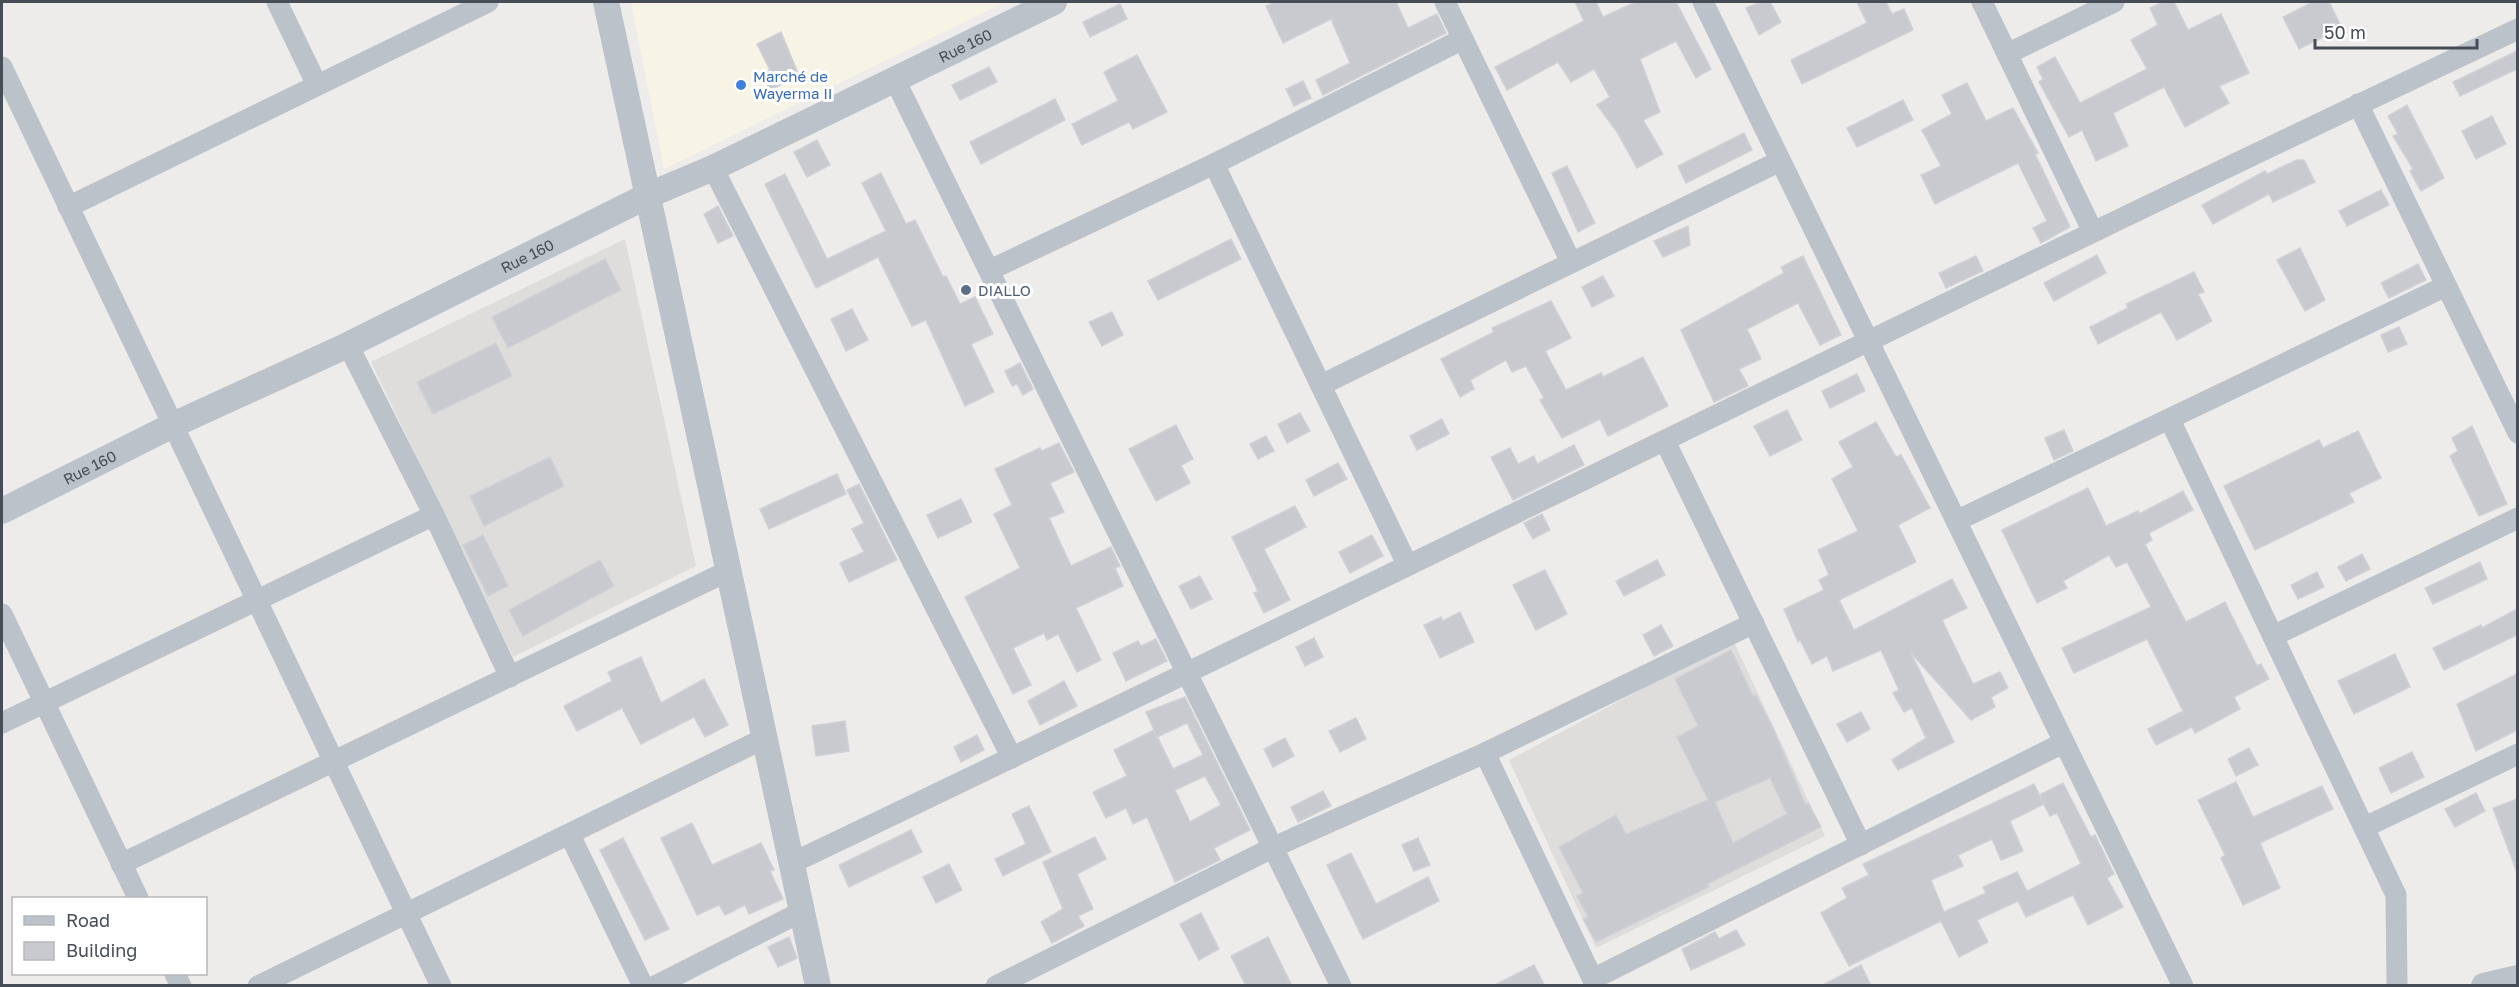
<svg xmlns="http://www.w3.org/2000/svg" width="2519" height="987" viewBox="0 0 2519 987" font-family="'Golos Text',sans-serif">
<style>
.commercial{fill:#f8f4e5}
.education{fill:#dfdddc}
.building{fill:#c9cad0;stroke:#d0d1d6;stroke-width:1.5;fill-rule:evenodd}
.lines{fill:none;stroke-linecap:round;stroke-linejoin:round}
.minor{stroke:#bbc2c9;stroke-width:21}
.tertiary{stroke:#bbc2c9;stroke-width:26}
.shop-dot{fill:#3f7fe0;stroke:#fff;stroke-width:2}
.service-dot{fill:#5c6f8a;stroke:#fff;stroke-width:2}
.labels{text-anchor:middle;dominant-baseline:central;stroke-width:6;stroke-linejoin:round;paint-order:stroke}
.street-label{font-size:15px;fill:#464d56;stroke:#fff}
.shop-label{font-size:15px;fill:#366cbe;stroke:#fff;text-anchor:start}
.service-label{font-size:15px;fill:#4e5e75;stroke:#fff;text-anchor:start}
</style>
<rect width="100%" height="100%" fill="#eeebeb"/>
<polygon class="commercial" points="631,2 1005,2 664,169"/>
<g class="education">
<polygon points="625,239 696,566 513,657 371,362"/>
<polygon points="1733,640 1825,836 1596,948 1509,760"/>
</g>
<g class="building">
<polygon points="1276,2 1396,2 1408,28 1437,14 1446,33 1323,95 1316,80 1350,63 1331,19 1283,43 1266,6"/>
<polygon points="1575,2 1596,2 1603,17 1636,2 1676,2 1711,69 1696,78 1676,41 1640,59 1660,112 1643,120 1663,154 1637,168 1617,132 1597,105 1610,97 1594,69 1571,82 1558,62 1507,90 1495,67 1584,21"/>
<polygon points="1761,2 1770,2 1781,22 1759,35 1746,8"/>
<polygon points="1857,2 1886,2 1892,14 1904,9 1913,30 1802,84 1791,60 1867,23"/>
<polygon points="2163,2 2174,2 2188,30 2221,14 2249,73 2219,86 2229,103 2185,127 2164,87 2113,113 2128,146 2096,161 2082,130 2069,137 2039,82 2043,79 2037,67 2055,57 2080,103 2147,69 2131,40 2158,25 2150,8"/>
<polygon points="2313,2 2329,2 2342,28 2299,49 2283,17"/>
<polygon points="1120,4 1127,19 1090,37 1083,22"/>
<polygon points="781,32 799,76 770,90 762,74 770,70 757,44"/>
<polygon points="2517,51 2517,69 2460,96 2453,82"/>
<polygon points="1137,55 1167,112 1133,129 1129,122 1082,145 1072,124 1118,101 1104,72"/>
<polygon points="989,67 997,82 960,100 952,85"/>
<polygon points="1303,81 1311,98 1294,106 1286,89"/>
<polygon points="1967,83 1986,121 2013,108 2038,153 2035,154 2070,227 2041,243 2033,228 2047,221 2018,163 1935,204 1921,175 1941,166 1922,130 1952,114 1942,95"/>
<polygon points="1055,99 1065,120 981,164 970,142"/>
<polygon points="1903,100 1913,120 1857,147 1847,128"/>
<polygon points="2407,105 2444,178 2421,191 2410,171 2413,169 2393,136 2398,134 2388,116"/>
<polygon points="2492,116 2506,144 2476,159 2462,131"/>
<polygon points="1744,133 1752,150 1686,183 1678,166"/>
<polygon points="817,140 830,165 807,177 794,152"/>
<polygon points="2297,160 2304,160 2315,182 2273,202 2269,194 2213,224 2202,205 2265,171 2267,174"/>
<polygon points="1567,166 1595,223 1578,232 1552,173"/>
<polygon points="881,173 906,224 915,220 943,277 946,276 960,304 975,297 993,334 971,344 994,392 965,406 926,320 912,326 878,257 816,288 765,184 785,174 827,259 886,231 862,183"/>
<polygon points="2381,190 2389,205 2347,226 2339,211"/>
<polygon points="718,206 733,236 718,243 704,214"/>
<polygon points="1688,226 1690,245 1663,257 1654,241"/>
<polygon points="1231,239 1241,259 1158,300 1148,281"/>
<polygon points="2300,248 2325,300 2305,311 2277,260"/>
<polygon points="2097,255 2106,273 2054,301 2044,283"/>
<polygon points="1803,256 1841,335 1820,345 1798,303 1747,329 1761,359 1739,369 1748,386 1714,402 1681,330 1784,273 1781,267"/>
<polygon points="1976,256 1983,271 1946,288 1939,273"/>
<polygon points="605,259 621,290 508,348 492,317"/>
<polygon points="2418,264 2426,280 2389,298 2381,283"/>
<polygon points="2194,272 2204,292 2198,294 2212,321 2177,340 2161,312 2098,344 2090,327 2128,308 2126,304"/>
<polygon points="1603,276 1614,296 1592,307 1582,287"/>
<polygon points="1551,301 1571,338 1545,351 1566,390 1601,373 1603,377 1643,357 1668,406 1608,436 1600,419 1562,438 1540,400 1544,398 1526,366 1512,372 1506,360 1470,380 1474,389 1460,397 1441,359 1494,332 1492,328"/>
<polygon points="852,309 868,340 846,351 831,319"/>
<polygon points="1112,312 1123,335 1102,346 1089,322"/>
<polygon points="2399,327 2407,344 2388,352 2381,335"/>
<polygon points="496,343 512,376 433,414 417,382"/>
<polygon points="1020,363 1033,389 1023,395 1017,384 1012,386 1005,371"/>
<polygon points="1857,374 1865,391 1830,408 1822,391"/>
<polygon points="1787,410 1802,440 1770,456 1754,426"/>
<polygon points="1300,413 1310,431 1287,443 1278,424"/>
<polygon points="1442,419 1449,434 1417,450 1410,436"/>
<polygon points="1876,422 1896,457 1901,455 1930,508 1898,525 1916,562 1839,600 1854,630 1952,579 1967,608 1942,620 1973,684 2000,672 2008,688 1991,697 1995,707 1971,720 1911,653 1954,742 1898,770 1892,760 1926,738 1912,708 1904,712 1893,693 1899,690 1881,650 1833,671 1827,656 1812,664 1800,640 1798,642 1784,609 1824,590 1819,580 1829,575 1818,550 1858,531 1832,479 1853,467 1839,442"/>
<polygon points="1176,425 1193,459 1181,465 1190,483 1156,501 1129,449"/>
<polygon points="2472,426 2507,504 2479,516 2450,456 2458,451 2452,438"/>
<polygon points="2064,430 2073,451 2054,460 2045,438"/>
<polygon points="2358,431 2381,478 2349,493 2354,502 2255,550 2224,486 2319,440 2323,448"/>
<polygon points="1266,436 1274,451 1258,459 1250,444"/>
<polygon points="1059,443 1074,472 1050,483 1064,512 1049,518 1071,566 1111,547 1120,566 1115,568 1123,586 1076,608 1101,660 1077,672 1058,634 1047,640 1044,633 1013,648 1031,685 1013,694 965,597 1020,568 994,514 1012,505 995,469 1040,448 1042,451"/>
<polygon points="1574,445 1584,465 1513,500 1491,457 1510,448 1518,464 1534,456 1537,464"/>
<polygon points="550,457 564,486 484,526 470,496"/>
<polygon points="1338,463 1347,479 1314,496 1306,480"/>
<polygon points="837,474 846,494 769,529 760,509"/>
<polygon points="859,484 897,560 849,582 840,563 864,552 852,529 864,523 847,490"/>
<polygon points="2088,488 2106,526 2138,511 2139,514 2183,491 2193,510 2149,533 2152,540 2145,544 2186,622 2225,602 2257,666 2261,664 2269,679 2234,697 2240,709 2195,733 2192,727 2156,745 2148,729 2183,711 2147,639 2074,673 2062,648 2151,607 2127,562 2116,567 2109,555 2063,581 2067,588 2037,603 2002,530"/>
<polygon points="961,499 972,522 938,538 927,515"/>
<polygon points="1295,506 1306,527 1264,549 1290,600 1264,613 1254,593 1258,591 1232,537"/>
<polygon points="1542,514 1550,530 1533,539 1524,523"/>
<polygon points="483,535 508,586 488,596 463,545"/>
<polygon points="1372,535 1383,556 1350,573 1339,552"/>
<polygon points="2362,554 2370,569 2346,581 2338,567"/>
<polygon points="600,560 614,586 523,636 509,610"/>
<polygon points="1657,560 1665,575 1624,596 1616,581"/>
<polygon points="2480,562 2487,579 2433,604 2425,588"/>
<polygon points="1545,570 1567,614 1536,630 1513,585"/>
<polygon points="2317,572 2324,587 2298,599 2291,585"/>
<polygon points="1200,576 1212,599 1191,609 1179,586"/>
<polygon points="2517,609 2517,635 2444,670 2433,648 2481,625 2482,628"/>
<polygon points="1460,612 1474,642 1440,658 1424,625 1441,617 1443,621"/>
<polygon points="1661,625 1673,646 1654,656 1643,635"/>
<polygon points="1314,638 1323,657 1305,666 1296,647"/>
<polygon points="1156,639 1167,661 1126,681 1113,653 1138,641 1141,646"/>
<path d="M1731 650 1753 696 1756 695 1772 726 1806 805 1808 803 1821 827 1707 884 1709 887 1596 942 1583 919 1588 917 1577 896 1583 893 1559 847 1616 815 1626 834 1708 800 1677 737 1698 726 1675 679ZM1770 778 1787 814 1733 843 1715 802Z"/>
<polygon points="2395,654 2410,687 2354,714 2338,681"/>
<polygon points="641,657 661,703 704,679 728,725 705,737 694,717 641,744 622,708 577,731 564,706 612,681 608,672"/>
<polygon points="2517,674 2517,730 2476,751 2457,704"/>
<polygon points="1064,681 1077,706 1040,725 1028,701"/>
<path d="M1185 697 1250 830 1214 848 1220 860 1175 882 1147 817 1133 824 1126 808 1106 818 1093 792 1127 776 1114 750 1154 730 1173 769 1203 755 1187 723 1157 737 1146 712ZM1205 776 1221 805 1190 822 1175 790Z"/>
<polygon points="1861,712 1870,729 1847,742 1837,724"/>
<polygon points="1356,718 1366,739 1340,752 1329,731"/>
<polygon points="845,721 849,751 816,756 812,726"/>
<polygon points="977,735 984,750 961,762 954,747"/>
<polygon points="1285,738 1294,756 1273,767 1264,749"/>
<polygon points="2249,748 2258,765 2236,776 2228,759"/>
<polygon points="2412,752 2424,777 2391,793 2379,768"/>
<polygon points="2236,782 2253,817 2322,786 2333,809 2260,843 2280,888 2243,905 2221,858 2225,855 2198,800"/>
<polygon points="2063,783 2091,837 2095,835 2114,874 2107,878 2123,907 2088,925 2073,895 2026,917 2018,901 1977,920 1988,942 1959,957 1941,921 1849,966 1821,913 1847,898 1842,888 1869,875 1863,864 2034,784 2044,804 2010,821 2023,851 2001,860 1992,839 1958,855 1963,866 1931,880 1944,912 1986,893 1983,887 2017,872 2027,891 2081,864 2057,813 2050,816 2039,795"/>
<polygon points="1323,791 1331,806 1298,822 1291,807"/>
<polygon points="2476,793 2485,811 2455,827 2445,809"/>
<polygon points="2517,799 2517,870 2516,870 2493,808"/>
<polygon points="1029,806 1051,852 1003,876 995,859 1026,844 1012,814"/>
<polygon points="692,823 712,865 761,843 774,870 770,871 783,899 749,914 745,905 725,915 719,905 697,915 661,838"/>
<polygon points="911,830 922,852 849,887 839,865"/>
<polygon points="1095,837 1106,859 1077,874 1093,909 1078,916 1084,926 1052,943 1041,922 1063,909 1043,862"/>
<polygon points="623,838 669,929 645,940 600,850"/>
<polygon points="1418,838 1430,865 1414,871 1402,845"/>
<polygon points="1351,853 1376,904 1428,877 1439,901 1363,939 1327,865"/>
<polygon points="949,864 962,890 936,903 923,877"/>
<polygon points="1201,913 1219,949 1199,960 1180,924"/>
<polygon points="1736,930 1745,945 1691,970 1682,949 1715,932 1719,939"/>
<polygon points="789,937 797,958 778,967 768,947"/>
<polygon points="1268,937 1292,986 1246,986 1231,956"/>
<polygon points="1534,965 1545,986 1493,986"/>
<polygon points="1861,965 1871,986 1821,986"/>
</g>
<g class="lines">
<g class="minor">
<polyline points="277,2 317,85"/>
<polyline points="1445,2 1571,262"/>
<polyline points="1703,2 2183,986"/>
<polyline points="1982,2 2093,232"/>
<polyline points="2007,54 2114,2"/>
<polyline points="2,67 441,986"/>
<polyline points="895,80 1341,986"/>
<polyline points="2358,104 2518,433"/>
<polyline points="1214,164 1407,564"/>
<polyline points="713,168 1012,758"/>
<polyline points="68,207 488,2"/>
<polyline points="990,270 1214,164 1463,39"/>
<polyline points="348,345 434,515 510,677"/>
<polyline points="1321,385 1780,161"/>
<polyline points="2170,420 2396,895 2397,986"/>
<polyline points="1665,441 1861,845"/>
<polyline points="1956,521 2446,286"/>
<polyline points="2,614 138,898"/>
<polyline points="2273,636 2518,518"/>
<polyline points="2,723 434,515"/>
<polyline points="1485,753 1596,986"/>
<polyline points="2365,827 2518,754"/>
<polyline points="570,835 643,986"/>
<path d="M792 863C1369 588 1940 302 2518 29"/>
<polyline points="121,864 728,571"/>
<polyline points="175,974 181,986"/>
<polyline points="1593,979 2063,743"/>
<polyline points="258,986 763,739"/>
<polyline points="655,986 803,911"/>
<polyline points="996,986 1274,847 1485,753 1754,623"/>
</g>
<g class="tertiary">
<polyline points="606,2 818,986"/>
<path id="s1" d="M2 511 173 425 348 345 649 195 713 168 1054 2"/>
<polyline points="2484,986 2518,978"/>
</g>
</g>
<circle class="shop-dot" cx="741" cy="85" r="6"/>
<circle class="service-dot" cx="966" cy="290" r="6"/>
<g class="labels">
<g class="street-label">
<text stroke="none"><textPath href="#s1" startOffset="1070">Rue 160</textPath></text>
<text stroke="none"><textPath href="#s1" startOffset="584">Rue 160</textPath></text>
<text stroke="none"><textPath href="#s1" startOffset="98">Rue 160</textPath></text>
</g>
<g class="shop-label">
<text x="753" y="76">Marché de<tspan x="753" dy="17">Wayerma II</tspan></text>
</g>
<g class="service-label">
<text x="978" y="290">DIALLO</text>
</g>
</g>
<rect width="2519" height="987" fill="none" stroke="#464d56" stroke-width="6"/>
<rect x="12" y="897" width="195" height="78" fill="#ffffff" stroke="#b5b8bb" stroke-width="1.5"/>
<rect x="24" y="916" width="30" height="9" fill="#bbc2c9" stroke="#b5b8bb" stroke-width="1.5"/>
<text x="66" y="927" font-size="18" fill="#464d56">Road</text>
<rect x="24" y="942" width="30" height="18" fill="#c9cad0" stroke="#b5b8bb" stroke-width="1.5"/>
<text x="66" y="957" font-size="18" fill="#464d56">Building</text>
<path d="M2315 39v9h162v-9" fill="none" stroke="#464d56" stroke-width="3"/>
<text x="2324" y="39" font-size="18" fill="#464d56" stroke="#ffffff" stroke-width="4.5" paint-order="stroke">50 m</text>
</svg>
